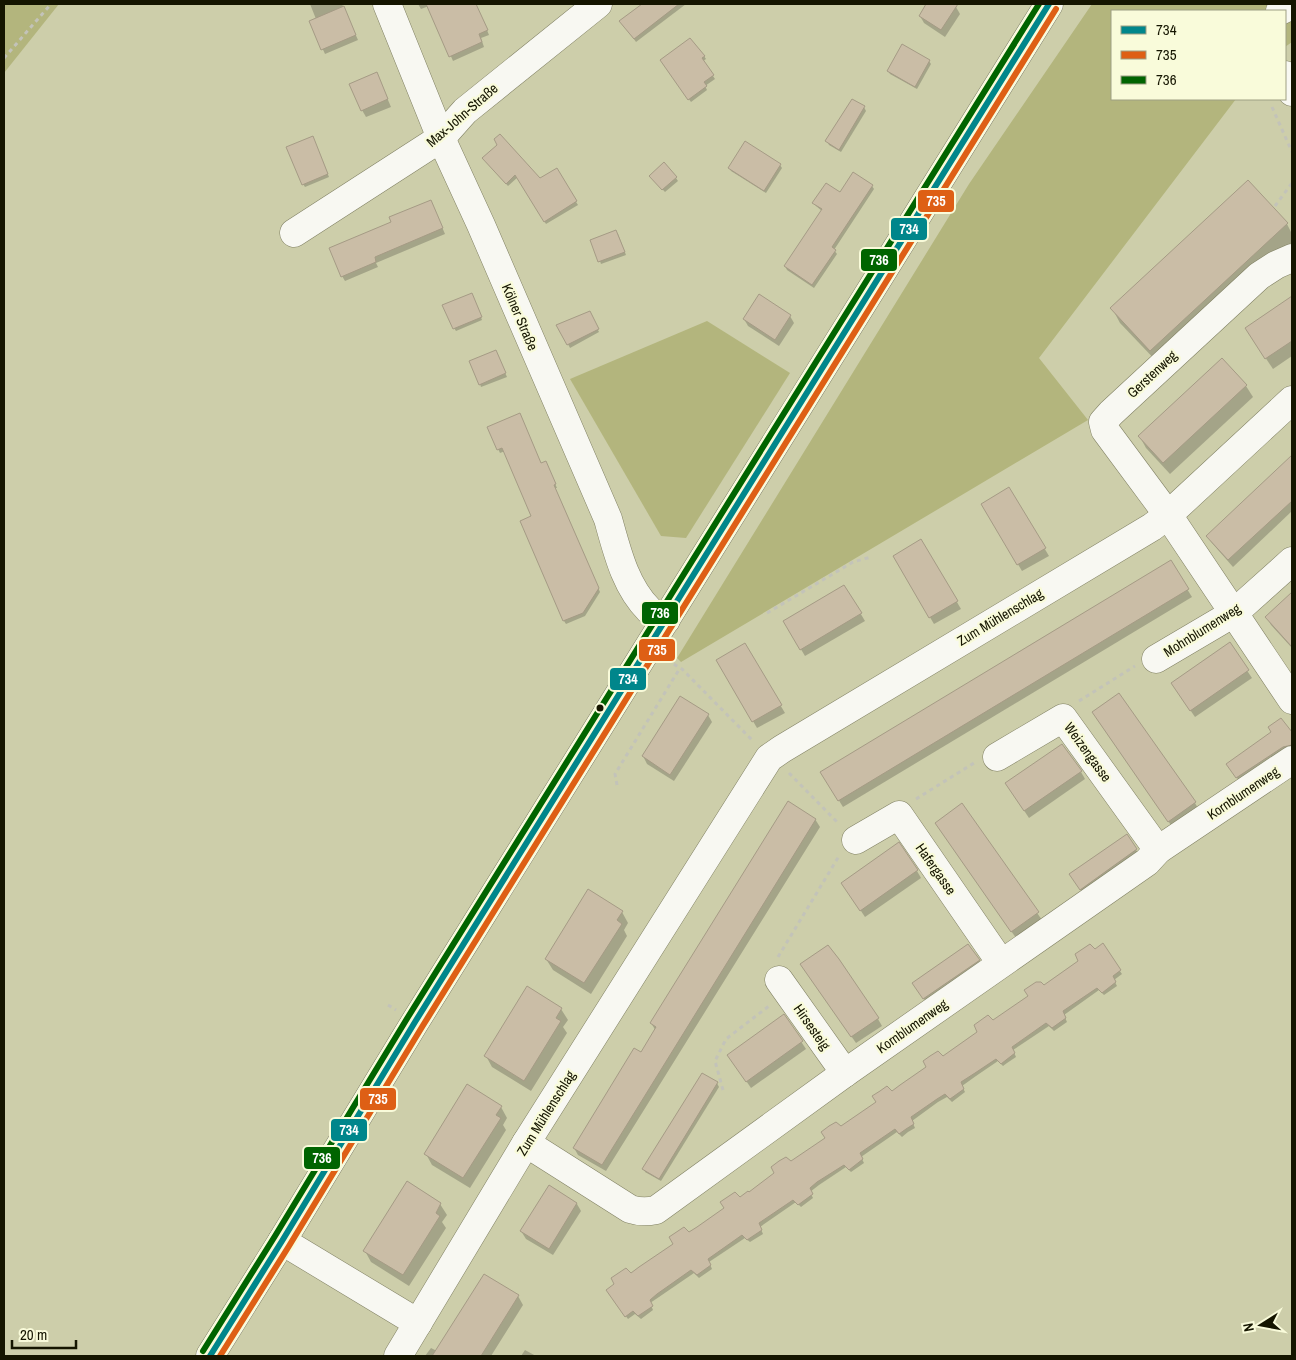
<svg xmlns="http://www.w3.org/2000/svg" width="1296" height="1360" viewBox="0 0 1296 1360" font-family="'Archivo Narrow',sans-serif">
<style>
.forest{fill:#b3b57d}
.shadow{fill:#0003}
.building{fill:#cabda6;stroke:#a59b85}
.lines{fill:none;stroke-linecap:round;stroke-linejoin:round}
.minor-casing{stroke:#818164;stroke-width:29}
.path{stroke:#c3c3b9;stroke-width:3;stroke-dasharray:4 4;stroke-linecap:butt}
.minor{stroke:#f8f8f2;stroke-width:28}
.bus-1-casing{stroke:#f9fbda;stroke-width:10}
.bus-2-casing{stroke:#f9fbda;stroke-width:10}
.bus-3-casing{stroke:#f9fbda;stroke-width:10}
.bus-1{stroke:#00868b;stroke-width:6}
.bus-2{stroke:#de5f15;stroke-width:6}
.bus-3{stroke:#006400;stroke-width:6}
.bus-dot{fill:#151500;stroke:#f9fbda;stroke-width:2}
.labels{text-anchor:middle;dominant-baseline:central;stroke-width:4.5;stroke-linejoin:round;paint-order:stroke}
.street-label{font-size:14px;fill:#151500;stroke:#f9fbda}
.line-badge{stroke:#f9fbda;stroke-width:2}
.badge-label{font-size:14px;text-anchor:middle;font-weight:bold;fill:#fff}
</style>
<rect width="100%" height="100%" fill="#cdceaa"/>
<g class="forest">
<polygon points="4,4 59,4 4,73"/>
<polygon points="1092,4 1292,4 1292,42 1285,47 1285,11 1112,11 1112,99 1236,99 1039,358 1088,420 681,662 677,658 969,184"/>
<polygon points="707,321 790,373 686,538 661,536 570,379"/>
</g>
<g class="shadow">
<polygon points="310,4 342,4 358,40 325,54 310,21 316,19"/>
<polygon points="418,4 452,4 457,16 480,13 489,35 481,38 484,47 453,61 429,6 421,9"/>
<polygon points="645,4 686,4 636,42 621,21"/>
<polygon points="928,4 952,4 956,7 960,14 945,37 924,23 920,16"/>
<polygon points="704,56 706,59 703,61 715,79 705,86 707,90 691,102 663,64"/>
<polygon points="929,61 931,64 917,89 890,74 888,71"/>
<polygon points="380,81 391,107 366,117 362,110"/>
<polygon points="864,107 866,111 841,152 829,145 827,141"/>
<polygon points="314,141 329,177 305,187 303,184"/>
<polygon points="486,162 540,180 556,170 578,205 546,224 518,177 508,186"/>
<polygon points="780,165 782,168 766,193 731,171 729,168"/>
<polygon points="676,178 678,181 665,192 653,179"/>
<polygon points="1248,182 1287,224 1292,234 1292,242 1160,365 1120,323 1112,308"/>
<polygon points="872,186 874,189 834,250 837,254 814,288 787,270 785,266 822,211 816,206 814,203 841,194"/>
<polygon points="433,206 445,234 376,263 378,267 345,281 342,276"/>
<polygon points="618,234 626,255 601,264 600,261"/>
<polygon points="473,297 482,320 456,331 454,328"/>
<polygon points="1292,298 1292,356 1273,369 1246,329"/>
<polygon points="589,313 599,332 570,348 558,325"/>
<polygon points="790,316 794,323 779,346 748,326 744,319"/>
<polygon points="497,355 507,377 481,387 480,384"/>
<polygon points="1246,386 1253,397 1170,474 1146,448 1140,437"/>
<polygon points="488,428 540,465 547,466 557,488 555,488 600,592 585,616 566,624 564,621 521,521 533,516 505,451 500,453"/>
<polygon points="1292,457 1292,511 1233,567 1212,543 1207,536"/>
<polygon points="1009,489 1049,556 1022,571 982,505"/>
<polygon points="921,541 961,609 934,624 894,557"/>
<polygon points="1170,562 1192,597 843,807 822,773"/>
<polygon points="844,586 865,621 805,656 784,621"/>
<polygon points="1292,594 1292,648 1271,625 1267,618"/>
<polygon points="1229,644 1252,678 1195,717 1177,691"/>
<polygon points="744,645 785,713 757,728 718,661"/>
<polygon points="708,715 712,722 674,781 647,764 643,756"/>
<polygon points="1097,719 1195,803 1199,810 1173,828"/>
<polygon points="1281,719 1292,734 1292,748 1239,781 1228,764 1273,733"/>
<polygon points="1081,772 1085,779 1029,818 1011,791"/>
<polygon points="962,805 1042,920 1016,938 941,830"/>
<polygon points="815,819 820,827 606,1171 578,1155 574,1148 642,1054 656,1031 651,1023"/>
<polygon points="1127,836 1138,853 1082,892 1071,875"/>
<polygon points="917,871 921,878 865,917 847,890"/>
<polygon points="622,912 628,923 624,930 627,936 591,994 553,970 546,959"/>
<polygon points="1102,945 1122,974 1114,980 1117,986 1104,995 1099,990 1064,1015 1067,1022 1054,1031 1049,1026 1013,1050 1016,1057 1007,1063 1003,1066 998,1061 976,1076 962,1086 965,1092 952,1102 947,1097 938,1102 912,1121 915,1128 908,1132 902,1137 897,1132 861,1157 864,1163 851,1172 846,1167 819,1185 810,1192 813,1198 801,1207 796,1202 760,1227 763,1234 750,1242 745,1238 709,1262 712,1269 699,1278 694,1273 659,1297 650,1303 653,1310 641,1319 635,1314 628,1319 609,1294 631,1274 748,1194"/>
<polygon points="979,960 980,963 926,1002 914,983"/>
<polygon points="806,971 878,1019 882,1026 856,1043"/>
<polygon points="561,1009 568,1020 563,1027 567,1033 531,1091 492,1067 486,1056"/>
<polygon points="784,1016 806,1049 751,1088 733,1062"/>
<polygon points="703,1074 717,1083 719,1087 661,1181 645,1172 644,1169"/>
<polygon points="501,1107 507,1118 503,1125 506,1130 470,1188 432,1165 426,1154"/>
<polygon points="549,1187 577,1204 581,1211 553,1255 526,1239 521,1231"/>
<polygon points="440,1204 447,1215 442,1222 446,1228 409,1286 371,1262 365,1251"/>
<polygon points="518,1296 523,1305 491,1356 425,1356 431,1348 437,1351"/>
<polygon points="525,1350 536,1356 521,1356"/>
</g>
<g class="building">
<polygon points="426,4 476,4 488,30 479,34 482,42 449,57"/>
<polygon points="642,4 679,4 634,39 619,21"/>
<polygon points="926,4 958,4 941,30 919,16"/>
<polygon points="344,6 356,35 321,50 309,21"/>
<polygon points="690,38 705,56 702,58 714,75 704,82 707,86 688,100 660,60"/>
<polygon points="902,44 930,60 915,87 887,71"/>
<polygon points="377,72 388,99 361,111 349,84"/>
<polygon points="852,99 865,106 839,150 825,141"/>
<polygon points="500,134 540,178 557,168 577,201 544,222 515,175 506,184 482,158 497,145 494,139"/>
<polygon points="313,136 328,174 302,185 286,147"/>
<polygon points="745,141 781,164 764,191 728,168"/>
<polygon points="664,162 677,177 662,190 649,176"/>
<polygon points="853,172 873,185 832,247 836,250 812,285 784,266 822,209 812,203 826,183 840,192"/>
<polygon points="1248,180 1288,223 1150,351 1110,308"/>
<polygon points="431,200 443,228 375,257 376,262 341,277 329,248 391,222 389,217"/>
<polygon points="616,230 625,252 598,262 590,240"/>
<polygon points="472,293 482,317 453,329 442,305"/>
<polygon points="759,294 791,315 775,340 743,319"/>
<polygon points="1292,296 1292,341 1265,359 1245,328"/>
<polygon points="590,311 599,329 567,345 556,325"/>
<polygon points="496,350 506,373 479,385 469,361"/>
<polygon points="1222,358 1247,385 1163,463 1138,436"/>
<polygon points="520,413 541,463 546,461 556,484 554,485 599,588 583,613 563,621 520,521 531,516 502,448 497,450 487,427"/>
<polygon points="1292,455 1292,501 1228,560 1206,536"/>
<polygon points="1009,487 1046,548 1017,565 981,504"/>
<polygon points="921,539 958,601 929,618 893,556"/>
<polygon points="1171,560 1189,589 838,801 820,772"/>
<polygon points="844,585 862,613 800,650 783,621"/>
<polygon points="1292,592 1292,647 1265,617"/>
<polygon points="1230,642 1249,670 1190,711 1171,683"/>
<polygon points="745,643 782,705 752,722 716,660"/>
<polygon points="1119,693 1196,802 1168,822 1092,712"/>
<polygon points="680,696 709,714 670,775 642,756"/>
<polygon points="1281,718 1292,732 1292,745 1283,747 1236,778 1226,764 1271,732 1268,727"/>
<polygon points="1062,744 1082,771 1024,811 1005,783"/>
<polygon points="788,801 816,819 602,1165 573,1148 634,1048 641,1052 656,1027 650,1023"/>
<polygon points="962,803 1039,912 1011,932 935,823"/>
<polygon points="1127,834 1137,849 1080,890 1069,874"/>
<polygon points="899,842 918,870 860,911 841,883"/>
<polygon points="588,889 623,911 617,920 622,924 584,983 545,959"/>
<polygon points="1103,943 1121,970 1113,976 1116,982 1102,993 1097,988 1063,1011 1066,1018 1052,1028 1046,1023 1012,1047 1015,1053 1006,1060 1001,1064 996,1059 975,1073 961,1082 964,1089 950,1099 945,1094 937,1099 911,1117 914,1124 906,1129 899,1134 895,1129 860,1153 863,1159 849,1170 844,1165 817,1182 810,1188 813,1194 798,1205 793,1200 759,1223 762,1230 747,1240 742,1235 708,1259 711,1265 697,1275 691,1270 657,1294 650,1300 653,1306 638,1316 633,1311 625,1317 606,1290 614,1284 611,1278 626,1268 631,1273 639,1267 673,1244 669,1237 684,1227 689,1232 697,1227 724,1208 720,1202 735,1192 740,1197 748,1191 749,1192 774,1173 771,1167 779,1161 786,1157 791,1161 825,1138 821,1132 829,1126 836,1122 841,1126 876,1102 872,1096 880,1091 887,1086 892,1091 900,1085 926,1067 923,1061 930,1056 938,1051 943,1056 977,1032 974,1025 988,1015 993,1020 1028,996 1024,990 1036,982 1041,982 1044,985 1078,961 1075,954 1090,944 1095,949"/>
<polygon points="968,944 980,960 923,999 912,983"/>
<polygon points="828,945 839,959 879,1018 851,1037 800,964"/>
<polygon points="527,986 562,1008 556,1018 561,1021 524,1081 484,1056"/>
<polygon points="784,1014 803,1041 746,1082 727,1055"/>
<polygon points="702,1073 718,1082 659,1179 642,1169"/>
<polygon points="467,1084 502,1106 496,1115 501,1118 463,1178 424,1154"/>
<polygon points="407,1181 441,1203 436,1213 440,1216 403,1275 363,1251"/>
<polygon points="549,1185 577,1203 549,1249 520,1231"/>
<polygon points="484,1274 519,1295 481,1356 432,1356"/>
</g>
<g class="lines">
<g class="minor-casing">
<g id="minor">
<path d="M387 4 441 138 481 225 608 519C617 551 625 586 649 610 654 614 660 617 666 620"/>
<polyline points="1280,11 1292,5"/>
<polyline points="1285,75 1292,92"/>
<polyline points="294,233 441,138 465,111 598,4"/>
<polyline points="1292,258 1276,265 1259,276 1111,413 1103,422 1105,430 1168,515 1292,700"/>
<polyline points="1156,659 1234,613 1292,561"/>
<polyline points="997,757 1063,718 1158,850"/>
<polyline points="856,840 899,815 1001,963"/>
<polyline points="779,980 845,1073"/>
<path d="M526 1143 630 1209C639 1212 647 1212 656 1210L845 1073 1147 862 1158 850 1292 760"/>
<polyline points="282,1241 418,1323"/>
<polyline points="210,1356 282,1241 415,1022 1049,4"/>
<polyline points="398,1356 526,1143 769,758 782,749 1152,527 1168,515 1292,400"/>
</g>
</g>
<g class="path">
<polyline points="4,58 51,4"/>
<polyline points="1272,107 1292,152"/>
<polyline points="1275,206 1292,183"/>
<polyline points="767,613 853,562 871,557"/>
<polyline points="667,660 682,669 753,741"/>
<polyline points="1079,701 1135,666"/>
<polyline points="789,773 839,824"/>
<polyline points="617,785 615,774 680,668"/>
<polyline points="916,799 974,763"/>
<polyline points="778,957 839,856"/>
<polyline points="388,1005 396,1010"/>
<polyline points="723,1090 715,1061 726,1039 769,1006"/>
</g>
<use href="#minor" class="minor"/>
<g class="bus-1-casing">
<polyline id="bus-1" points="210,1356 282,1241 415,1022 1049,4"/>
</g>
<g class="bus-2-casing">
<polyline id="bus-2" points="220,1356 289,1246 422,1027 1056,9"/>
</g>
<g class="bus-3-casing">
<polyline id="bus-3" points="203,1351 275,1236 408,1017 1039,4"/>
</g>
<use href="#bus-1" class="bus-1"/>
<use href="#bus-2" class="bus-2"/>
<use href="#bus-3" class="bus-3"/>
</g>
<circle class="bus-dot" cx="600" cy="708" r="4.5"/>
<g class="labels">
<g class="street-label">
<text transform="translate(462 115) rotate(-41)">Max-John-Straße</text>
<text transform="translate(520 317) rotate(67)">Kölner Straße</text>
<text transform="translate(1152 374) rotate(-43)">Gerstenweg</text>
<text transform="translate(1000 617) rotate(-31)">Zum Mühlenschlag</text>
<text transform="translate(1202 630) rotate(-32)">Mohnblumenweg</text>
<text transform="translate(1088 752) rotate(54)">Weizengasse</text>
<text transform="translate(1243 793) rotate(-34)">Kornblumenweg</text>
<text transform="translate(936 869) rotate(55)">Hafergasse</text>
<text transform="translate(912 1026) rotate(-35)">Kornblumenweg</text>
<text transform="translate(812 1027) rotate(55)">Hirsesteig</text>
<text transform="translate(546 1113) rotate(-58)">Zum Mühlenschlag</text>
</g>
</g>
<g class="line-badge">
<rect x="917" y="189" width="38" height="24" rx="5" fill="#de5f15"/>
<rect x="890" y="217" width="38" height="24" rx="5" fill="#00868b"/>
<rect x="860" y="248" width="38" height="24" rx="5" fill="#006400"/>
<rect x="641" y="601" width="38" height="24" rx="5" fill="#006400"/>
<rect x="638" y="638" width="38" height="24" rx="5" fill="#de5f15"/>
<rect x="609" y="667" width="38" height="24" rx="5" fill="#00868b"/>
<rect x="359" y="1087" width="38" height="24" rx="5" fill="#de5f15"/>
<rect x="330" y="1118" width="38" height="24" rx="5" fill="#00868b"/>
<rect x="303" y="1146" width="38" height="24" rx="5" fill="#006400"/>
</g>
<g class="badge-label">
<text x="936" y="206">735</text>
<text x="909" y="234">734</text>
<text x="879" y="265">736</text>
<text x="660" y="618">736</text>
<text x="657" y="655">735</text>
<text x="628" y="684">734</text>
<text x="378" y="1104">735</text>
<text x="349" y="1135">734</text>
<text x="322" y="1163">736</text>
</g>
<rect width="1296" height="1360" fill="none" stroke="#151500" stroke-width="10"/>
<rect x="1111" y="10" width="175" height="90" fill="#f9fbda" stroke="#9e9f83"/>
<rect x="1121" y="26" width="25" height="8" fill="#00868b" stroke="#9e9f83"/>
<text x="1156" y="35" font-size="15" fill="#151500">734</text>
<rect x="1121" y="51" width="25" height="8" fill="#de5f15" stroke="#9e9f83"/>
<text x="1156" y="60" font-size="15" fill="#151500">735</text>
<rect x="1121" y="76" width="25" height="8" fill="#006400" stroke="#9e9f83"/>
<text x="1156" y="85" font-size="15" fill="#151500">736</text>
<g transform="translate(1261 1325) rotate(259)" stroke="#f9fbda" stroke-width="4" paint-order="stroke">
<path d="M0-4L9 19L0 12L-9 19Z" fill="#151500"/>
<text y="-8" font-size="14" font-weight="bold" text-anchor="middle" fill="#151500">N</text>
</g>
<path d="M12 1340v8h64v-8" fill="none" stroke="#151500" stroke-width="2.5"/>
<text x="20" y="1340" font-size="15" fill="#151500" stroke="#f9fbda" stroke-width="4" paint-order="stroke">20 m</text>
</svg>
